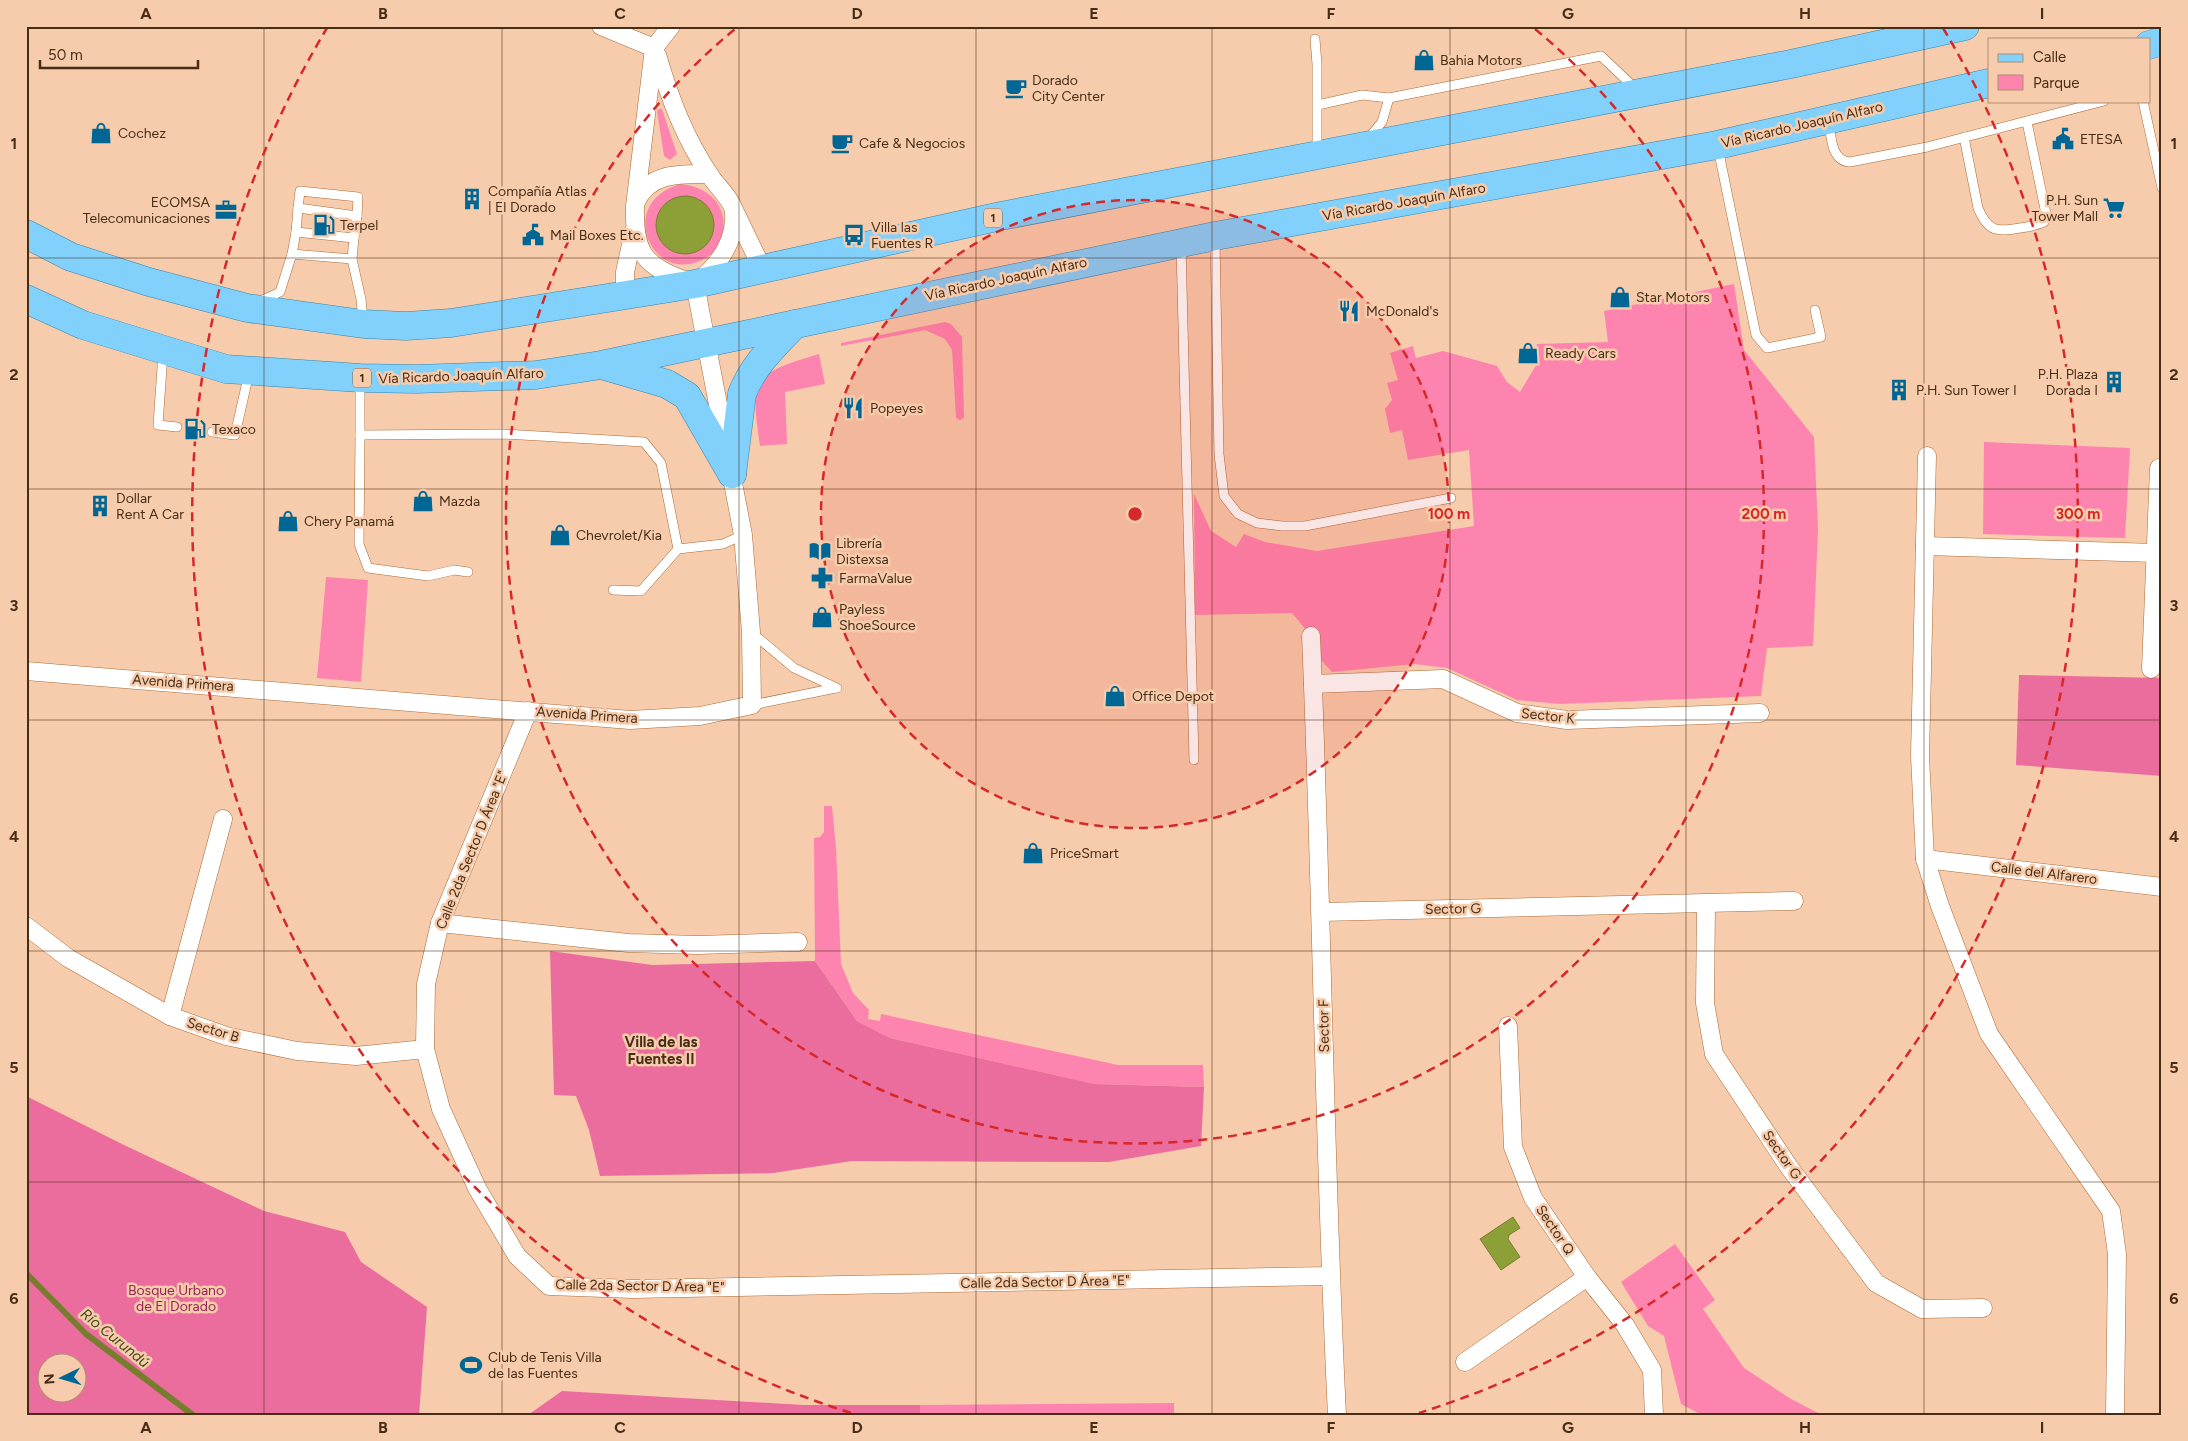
<svg xmlns="http://www.w3.org/2000/svg" width="2188" height="1441" viewBox="0 0 2188 1441" font-family="Figtree,sans-serif">
<style>
.green{fill:#fe84b0;fill-rule:evenodd}
.forest{fill:#eb6d9d;fill-rule:evenodd}
.water{fill:#8d9f37;stroke:#787d2d}
.lines{fill:none;stroke-linecap:round;stroke-linejoin:round}
.stream{stroke:#787d2d;stroke-width:6}
.service-casing{stroke:#ac6b35;stroke-width:10}
.minor-casing{stroke:#ac6b35;stroke-width:19}
.primary-casing{stroke:#3784aa;stroke-width:29}
.service{stroke:#fff;stroke-width:9}
.minor{stroke:#fff;stroke-width:18}
.primary{stroke:#82d1fc;stroke-width:28}
.grid{fill:none;stroke:#482d16;stroke-width:1;stroke-opacity:0.55}
.ring{fill:none;stroke:#d62828;stroke-width:2.5;stroke-dasharray:9 6}
.labels{text-anchor:middle;dominant-baseline:central;stroke-width:5;stroke-linejoin:round;paint-order:stroke}
.shield{fill:#f7ccac;stroke:#7c5d43;stroke-width:1}
.shield-label{font-size:12px;font-weight:bold;fill:#482d16}
.poi-label{font-size:14px;fill:#482d16;stroke:#f7ccac;text-anchor:start}
.street-label{font-size:14px;fill:#482d16;stroke:#f7ccac}
.park-label{font-size:14px;fill:#952456;stroke:#f7ccac}
.neighbourhood-label{font-size:15px;font-weight:bold;fill:#482d16;stroke:#f7ccac}
.water-label{font-size:15px;font-style:italic;fill:#414b14;stroke:#f7ccac}
.centre{fill:#d62828;stroke:#f7ccac;stroke-width:2.5}
.ring-label{font-size:15px;text-anchor:middle;font-weight:bold;fill:#d62828;stroke:#f7ccac;stroke-width:5;stroke-linejoin:round;paint-order:stroke}
.neatline{fill:none;stroke:#482d16;stroke-width:2}
.grid-label{font-size:16px;text-anchor:middle;font-weight:bold;fill:#482d16}
</style>
<rect width="100%" height="100%" fill="#f7ccac"/>
<g class="green">
<polygon points="659,109 662,109 677,154 670,160 664,156 657,111"/>
<path d="M681 184C709 187 728 205 723 235 721 245 712 256 702 260 650 285 616 201 681 184ZM669 201 704 203 710 210 714 220 676 253 661 242 658 215Z"/>
<polygon points="1734,284 1744,350 1814,437 1818,529 1813,646 1767,648 1761,696 1561,704 1517,700 1447,668 1414,664 1332,672 1321,660 1311,636 1292,613 1195,615 1194,494 1211,531 1236,547 1244,534 1265,542 1317,551 1474,526 1469,450 1408,460 1402,430 1390,433 1385,409 1392,400 1387,383 1398,380 1390,353 1413,346 1416,358 1443,351 1497,366 1507,382 1520,392 1538,362 1537,344 1608,342 1604,311"/>
<polygon points="945,322 951,324 962,337 964,418 960,420 956,418 952,350 945,339 925,330 841,346 841,343"/>
<path d="M819 354 825 384 785 392 787 444 760 446C750 378 752 374 819 354Z"/>
<polygon points="1984,442 2130,448 2125,538 1983,534"/>
<polygon points="326,577 368,580 361,682 317,678"/>
<polygon points="824,806 832,806 836,848 841,964 853,993 869,1010 868,1019 880,1021 881,1014 1118,1065 1203,1065 1204,1087 1095,1084 890,1038 857,1021 815,961 814,838 820,837 824,832"/>
<polygon points="1675,1244 1715,1300 1703,1309 1744,1368 1791,1399 1822,1415 1702,1415 1681,1404 1664,1336 1648,1326 1621,1282"/>
<polygon points="1174,1403 1174,1415 920,1415 920,1405"/>
</g>
<g class="forest">
<polygon points="2019,675 2162,678 2162,776 2016,765"/>
<polygon points="550,951 652,965 815,961 857,1021 890,1038 1095,1084 1204,1087 1201,1146 1109,1162 852,1161 773,1173 600,1176 589,1130 576,1096 554,1095"/>
<path d="M26 1096 124 1145 264 1211 345 1232 361 1262 427 1307 419 1415H26ZM48 1364H78V1394H48Z"/>
<polygon points="562,1391 803,1405 920,1405 920,1415 528,1415"/>
</g>
<g class="water">
<circle cx="685" cy="225" r="29"/>
<polygon points="1513,1217 1520,1228 1509,1235 1508,1239 1520,1257 1501,1270 1480,1239"/>
</g>
<g class="lines">
<polyline class="stream" points="26,1273 86,1334 193,1415"/>
<g class="service-casing">
<g id="service">
<polyline points="1315,39 1317,64 1317,152"/>
<polyline points="2143,101 2162,188"/>
<polyline points="1318,105 1362,95 1389,98"/>
<path d="M1829 122C1831 136 1831 161 1850 162L1927 147 2104 101"/>
<path d="M1964 137 1978 208C1988 232 1997 232 2020 228 2028 227 2036 226 2044 222L2046 214 2027 122"/>
<polyline points="1368,139 1382,122 1389,98 1601,56 1637,90"/>
<polyline points="1718,148 1756,335 1767,348 1821,337 1815,310"/>
<polyline points="298,208 300,191 358,197 357,216"/>
<polyline points="296,232 298,208 357,216 354,238"/>
<polyline points="1215,239 1219,454 1224,496 1238,514 1257,523 1282,526 1305,526 1451,498"/>
<polyline points="1181,246 1194,760"/>
<polyline points="292,254 296,232 354,238 352,259"/>
<polyline points="258,302 280,292 292,254 352,259 361,299 363,321"/>
<polyline points="163,353 158,425 177,427"/>
<polyline points="360,381 360,435 503,434 644,442 661,463 678,549 723,544 743,535"/>
<polyline points="212,432 235,435 249,373"/>
<polyline points="360,435 359,544 368,568 428,576 454,570 468,572"/>
<polyline points="613,590 641,591 678,549"/>
<polyline points="751,632 794,668 837,688"/>
<polyline points="752,705 836,688"/>
</g>
</g>
<g class="minor-casing">
<g id="minor">
<polyline points="601,26 654,48"/>
<path d="M654 48 635 206C634 254 644 266 689 282"/>
<polyline points="654,48 671,26"/>
<path d="M657 55C670 99 685 139 711 177 717 186 733 201 734 212 736 240 719 264 699 281"/>
<path d="M636 202C649 172 681 174 709 174"/>
<polyline points="734,210 763,270"/>
<polyline points="625,297 625,272 634,231"/>
<polyline points="1927,456 1920,756 1925,859 1940,906 1989,1034 2111,1211 2117,1254 2115,1415"/>
<polyline points="1925,546 2156,553"/>
<path d="M1311 636C1322 896 1324 1155 1337 1415"/>
<polyline points="2151,669 2159,468"/>
<polyline points="26,671 630,720 700,716 752,705 751,632 743,535 695,284"/>
<polyline points="1313,684 1443,679 1517,713 1567,720 1760,713"/>
<polyline points="528,711 440,923 426,984 425,1049 441,1109 477,1188 517,1256 549,1286 633,1289 1330,1276"/>
<polyline points="1925,859 2162,887"/>
<polyline points="1706,904 1705,1003 1714,1054 1789,1167 1876,1283 1922,1309 1983,1308"/>
<polyline points="1321,912 1794,901"/>
<polyline points="440,923 628,943 698,945 798,942"/>
<polyline points="26,926 68,958 170,1016 226,1036 297,1051 356,1056 425,1049"/>
<polyline points="170,1016 223,819"/>
<polyline points="1508,1026 1513,1147 1533,1198 1587,1277 1625,1325 1652,1370 1654,1415"/>
<polyline points="1465,1362 1587,1277"/>
</g>
</g>
<g class="primary-casing">
<g id="primary">
<polyline points="2149,45 2162,41"/>
<polyline points="26,234 71,257 149,282 247,308 363,324 406,326 451,323 695,284 1001,216 1791,64 1965,26"/>
<polyline points="26,299 83,325 226,369 360,378 416,379 536,375 601,365 1215,236 1717,145 1989,83"/>
<polyline points="605,366 667,384 687,396 732,474"/>
<path d="M732 474 742 394C753 365 774 346 795 324"/>
</g>
</g>
<use href="#service" class="service"/>
<use href="#minor" class="minor"/>
<use href="#primary" class="primary"/>
</g>
<path class="grid" d="M264 26V1415M502 26V1415M739 26V1415M976 26V1415M1212 26V1415M1450 26V1415M1686 26V1415M1924 26V1415M26 258H2162M26 489H2162M26 720H2162M26 951H2162M26 1182H2162"/>
<circle cx="1135" cy="514" r="314" fill="#d62828" fill-opacity=".12"/>
<g class="ring">
<circle cx="1135" cy="514" r="314"/>
<path d="M1535 29A629 629 0 1 1 735 29"/>
<path d="M851 1413A943 943 0 0 1 327 28M1943 28A943 943 0 0 1 1419 1413"/>
</g>
<defs>
<g id="shop-bare" transform="scale(1.725)"><path d="M-5-2.5h2.3a2.7 3.5 0 0 1 5.4 0H5L5.5 6h-11ZM-1.5-2.5h3a1.5 2.3 0 0 0-3 0Z" fill="#006694" stroke="#f7ccac" stroke-width="2.5" paint-order="stroke"/></g>
<g id="cafe-bare" transform="scale(1.725)"><path d="M-5.5-4.5H6V0H3Q3 3.5 0 3.5H-2.5Q-5.5 3.5-5.5 0ZM3-3.2v2h1.7v-2ZM-6 4.5H4V6H-6Z" fill="#006694" stroke="#f7ccac" stroke-width="2.5" paint-order="stroke"/></g>
<g id="civic-bare" transform="scale(1.725)"><path d="M-.6-6.5H3V-4.5H.6V-3L4-1V1h2V6H-6V1h2V-1L-.6-3ZM-1.2 2.5V6h2.4V2.5Z" fill="#006694" stroke="#f7ccac" stroke-width="2.5" paint-order="stroke"/></g>
<g id="building-bare" transform="scale(1.725)"><path d="M-4-6H4V6H1V3H-1V6H-4ZM-2.5-4.3h1.7v1.8h-1.7ZM.8-4.3h1.7v1.8H.8ZM-2.5-1h1.7V.8h-1.7ZM.8-1h1.7V.8H.8Z" fill="#006694" stroke="#f7ccac" stroke-width="2.5" paint-order="stroke"/></g>
<g id="supermarket-bare" transform="scale(1.725)"><path d="M-6-5.5h2.5l.6 2H6L4.5 2H-2.5L-4.4-4H-6ZM-1.5 3.2a1.3 1.3 0 1 0 .1 0ZM3 3.2a1.3 1.3 0 1 0 .1 0Z" fill="#006694" stroke="#f7ccac" stroke-width="2.5" paint-order="stroke"/></g>
<g id="office-bare" transform="scale(1.725)"><path d="M-6-3h4V-5.5h4V-3h4V5H-6ZM-1-4.5V-3h2v-1.5ZM-6 0V1H6V0Z" fill="#006694" stroke="#f7ccac" stroke-width="2.5" paint-order="stroke"/></g>
<g id="fuel-bare" transform="scale(1.725)"><path d="M-5.5-6h7V0h2V4h1.3V-2.5L3-4.5l.8-.8L6-3V5H2.5V1h-1V6h-7ZM-4.2-4.7v3.2H.2V-4.7Z" fill="#006694" stroke="#f7ccac" stroke-width="2.5" paint-order="stroke"/></g>
<g id="bus-bare" transform="scale(1.725)"><path d="M-5-6H5V4H4V6H2V4H-2V6H-4V4H-5ZM-3.5-4V0h7V-4ZM-3.5 1.2v1.5H-2V1.2ZM2 1.2v1.5H3.5V1.2Z" fill="#006694" stroke="#f7ccac" stroke-width="2.5" paint-order="stroke"/></g>
<g id="restaurant-bare" transform="scale(1.725)"><path d="M-5-6h1v4h1v-4h1v4h1v-4h1v5L-1.5 .5V6h-2V.5L-5-1ZM5-6V6H3V1.5H1.5Q1.5-4 5-6Z" fill="#006694" stroke="#f7ccac" stroke-width="2.5" paint-order="stroke"/></g>
<g id="library-bare" transform="scale(1.725)"><path d="M-6-4Q-3-5.5-.7-3.5V5Q-3 3-6 4ZM6-4Q3-5.5 .7-3.5V5Q3 3 6 4Z" fill="#006694" stroke="#f7ccac" stroke-width="2.5" paint-order="stroke"/></g>
<g id="pharmacy-bare" transform="scale(1.725)"><path d="M-2-6h4v4h4v4h-4v4h-4v-4h-4v-4h4Z" fill="#006694" stroke="#f7ccac" stroke-width="2.5" paint-order="stroke"/></g>
<g id="stadium-bare" transform="scale(1.725)"><path d="M0-5a6.5 5 0 1 0 0 10a6.5 5 0 1 0 0-10ZM-3.5-1.8h7v3.6h-7Z" fill="#006694" stroke="#f7ccac" stroke-width="2.5" paint-order="stroke"/></g>
</defs>
<g fill-rule="evenodd">
<use href="#shop-bare" x="1424" y="60"/>
<use href="#cafe-bare" x="1016" y="88"/>
<use href="#shop-bare" x="101" y="133"/>
<use href="#civic-bare" x="2063" y="139"/>
<use href="#cafe-bare" x="842" y="143"/>
<use href="#building-bare" x="472" y="199"/>
<use href="#supermarket-bare" x="2114" y="208"/>
<use href="#office-bare" x="226" y="210"/>
<use href="#fuel-bare" x="324" y="225"/>
<use href="#civic-bare" x="533" y="235"/>
<use href="#bus-bare" x="854" y="235"/>
<use href="#shop-bare" x="1620" y="297"/>
<use href="#restaurant-bare" x="1349" y="311"/>
<use href="#shop-bare" x="1528" y="353"/>
<use href="#building-bare" x="2114" y="382"/>
<use href="#building-bare" x="1899" y="390"/>
<use href="#restaurant-bare" x="853" y="408"/>
<use href="#fuel-bare" x="195" y="429"/>
<use href="#shop-bare" x="423" y="501"/>
<use href="#building-bare" x="100" y="506"/>
<use href="#shop-bare" x="288" y="521"/>
<use href="#shop-bare" x="560" y="535"/>
<use href="#library-bare" x="820" y="551"/>
<use href="#pharmacy-bare" x="822" y="578"/>
<use href="#shop-bare" x="822" y="617"/>
<use href="#shop-bare" x="1115" y="696"/>
<use href="#shop-bare" x="1033" y="853"/>
<use href="#stadium-bare" x="471" y="1365"/>
</g>
<g class="labels">
<g class="shield">
<rect x="984" y="208.5" width="18" height="19" rx="4"/>
<rect x="353" y="368.5" width="18" height="19" rx="4"/>
</g>
<g class="shield-label">
<text x="993" y="218">1</text>
<text x="362" y="378">1</text>
</g>
<g class="poi-label">
<text x="1440" y="60">Bahia Motors</text>
<text x="1032" y="80">Dorado<tspan x="1032" dy="16">City Center</tspan></text>
<text x="118" y="133">Cochez</text>
<text x="2080" y="139">ETESA</text>
<text x="859" y="143">Cafe &amp; Negocios</text>
<text x="488" y="191">Compañía Atlas<tspan x="488" dy="16">| El Dorado</tspan></text>
<text x="2098" y="200" text-anchor="end">P.H. Sun<tspan x="2098" dy="16">Tower Mall</tspan></text>
<text x="210" y="202" text-anchor="end">ECOMSA<tspan x="210" dy="16">Telecomunicaciones</tspan></text>
<text x="340" y="225">Terpel</text>
<text x="871" y="227">Villa las<tspan x="871" dy="16">Fuentes R</tspan></text>
<text x="550" y="235">Mail Boxes Etc.</text>
<text x="1636" y="297">Star Motors</text>
<text x="1366" y="311">McDonald's</text>
<text x="1545" y="353">Ready Cars</text>
<text x="2098" y="374" text-anchor="end">P.H. Plaza<tspan x="2098" dy="16">Dorada I</tspan></text>
<text x="1916" y="390">P.H. Sun Tower I</text>
<text x="870" y="408">Popeyes</text>
<text x="212" y="429">Texaco</text>
<text x="116" y="498">Dollar<tspan x="116" dy="16">Rent A Car</tspan></text>
<text x="439" y="501">Mazda</text>
<text x="304" y="521">Chery Panamá</text>
<text x="576" y="535">Chevrolet/Kia</text>
<text x="836" y="543">Librería<tspan x="836" dy="16">Distexsa</tspan></text>
<text x="839" y="578">FarmaValue</text>
<text x="839" y="609">Payless<tspan x="839" dy="16">ShoeSource</tspan></text>
<text x="1132" y="696">Office Depot</text>
<text x="1050" y="853">PriceSmart</text>
<text x="488" y="1357">Club de Tenis Villa<tspan x="488" dy="16">de las Fuentes</tspan></text>
</g>
<g class="street-label">
<text transform="translate(1802 125) rotate(-13)">Vía Ricardo Joaquín Alfaro</text>
<text transform="translate(1404 202) rotate(-10)">Vía Ricardo Joaquín Alfaro</text>
<text transform="translate(1006 279) rotate(-12)">Vía Ricardo Joaquín Alfaro</text>
<text transform="translate(461 376) rotate(-2)">Vía Ricardo Joaquín Alfaro</text>
<text transform="translate(183 683) rotate(4)">Avenida Primera</text>
<text transform="translate(587 715) rotate(4)">Avenida Primera</text>
<text transform="translate(1548 716) rotate(6)">Sector K</text>
<text transform="translate(472 850) rotate(-68)">Calle 2da Sector D Área "E"</text>
<text transform="translate(2044 873) rotate(7)">Calle del Alfarero</text>
<text transform="translate(1453 909) rotate(-1)">Sector G</text>
<text transform="translate(1324 1026) rotate(-91)">Sector F</text>
<text transform="translate(213 1030) rotate(17)">Sector B</text>
<text transform="translate(1782 1155) rotate(55)">Sector G</text>
<text transform="translate(1555 1230) rotate(56)">Sector Q</text>
<text transform="translate(1045 1282) rotate(-1)">Calle 2da Sector D Área "E"</text>
<text transform="translate(640 1286) rotate(1)">Calle 2da Sector D Área "E"</text>
</g>
<g class="park-label">
<text x="176" y="1290">Bosque Urbano<tspan x="176" dy="16">de El Dorado</tspan></text>
</g>
<g class="neighbourhood-label">
<text x="661" y="1042">Villa de las<tspan x="661" dy="17">Fuentes II</tspan></text>
</g>
<g class="water-label">
<text transform="translate(115 1338) rotate(39)">Río Curundú</text>
</g>
</g>
<circle cx="1135" cy="514" r="8" class="centre"/>
<g class="ring-label">
<text x="1449" y="519">100 m</text>
<text x="1764" y="519">200 m</text>
<text x="2078" y="519">300 m</text>
</g>
<rect width="2188" height="1441" fill="none" stroke="#f7ccac" stroke-width="55"/>
<rect x="1988" y="38" width="162" height="65" fill="#f7ccac" stroke="#b18c70"/>
<rect x="1998" y="54" width="25" height="8" fill="#82d1fc" stroke="#b18c70"/>
<text x="2033" y="62" font-size="15" fill="#482d16">Calle</text>
<rect x="1998" y="75" width="25" height="15" fill="#fe84b0" stroke="#b18c70"/>
<text x="2033" y="88" font-size="15" fill="#482d16">Parque</text>
<g transform="translate(62 1378) rotate(265)"><circle r="24" fill="#f7ccac" stroke="#b18c70"/>
<path d="M0-4L9 19L0 12L-9 19Z" fill="#006694"/>
<text y="-8" font-size="14" font-weight="bold" text-anchor="middle" fill="#482d16">N</text>
</g>
<path d="M40 60v8h158v-8" fill="none" stroke="#482d16" stroke-width="2.5"/>
<text x="48" y="60" font-size="15" fill="#482d16" stroke="#f7ccac" stroke-width="4" paint-order="stroke">50 m</text>
<rect x="28" y="28" width="2132" height="1386" class="neatline"/>
<g class="grid-label">
<text x="146" y="19">A</text>
<text x="383" y="19">B</text>
<text x="620" y="19">C</text>
<text x="857" y="19">D</text>
<text x="1094" y="19">E</text>
<text x="1331" y="19">F</text>
<text x="1568" y="19">G</text>
<text x="1805" y="19">H</text>
<text x="2042" y="19">I</text>
<text x="14" y="149">1</text>
<text x="2174" y="149">1</text>
<text x="14" y="380">2</text>
<text x="2174" y="380">2</text>
<text x="14" y="611">3</text>
<text x="2174" y="611">3</text>
<text x="14" y="842">4</text>
<text x="2174" y="842">4</text>
<text x="14" y="1073">5</text>
<text x="2174" y="1073">5</text>
<text x="14" y="1304">6</text>
<text x="2174" y="1304">6</text>
<text x="146" y="1433">A</text>
<text x="383" y="1433">B</text>
<text x="620" y="1433">C</text>
<text x="857" y="1433">D</text>
<text x="1094" y="1433">E</text>
<text x="1331" y="1433">F</text>
<text x="1568" y="1433">G</text>
<text x="1805" y="1433">H</text>
<text x="2042" y="1433">I</text>
</g>
</svg>
